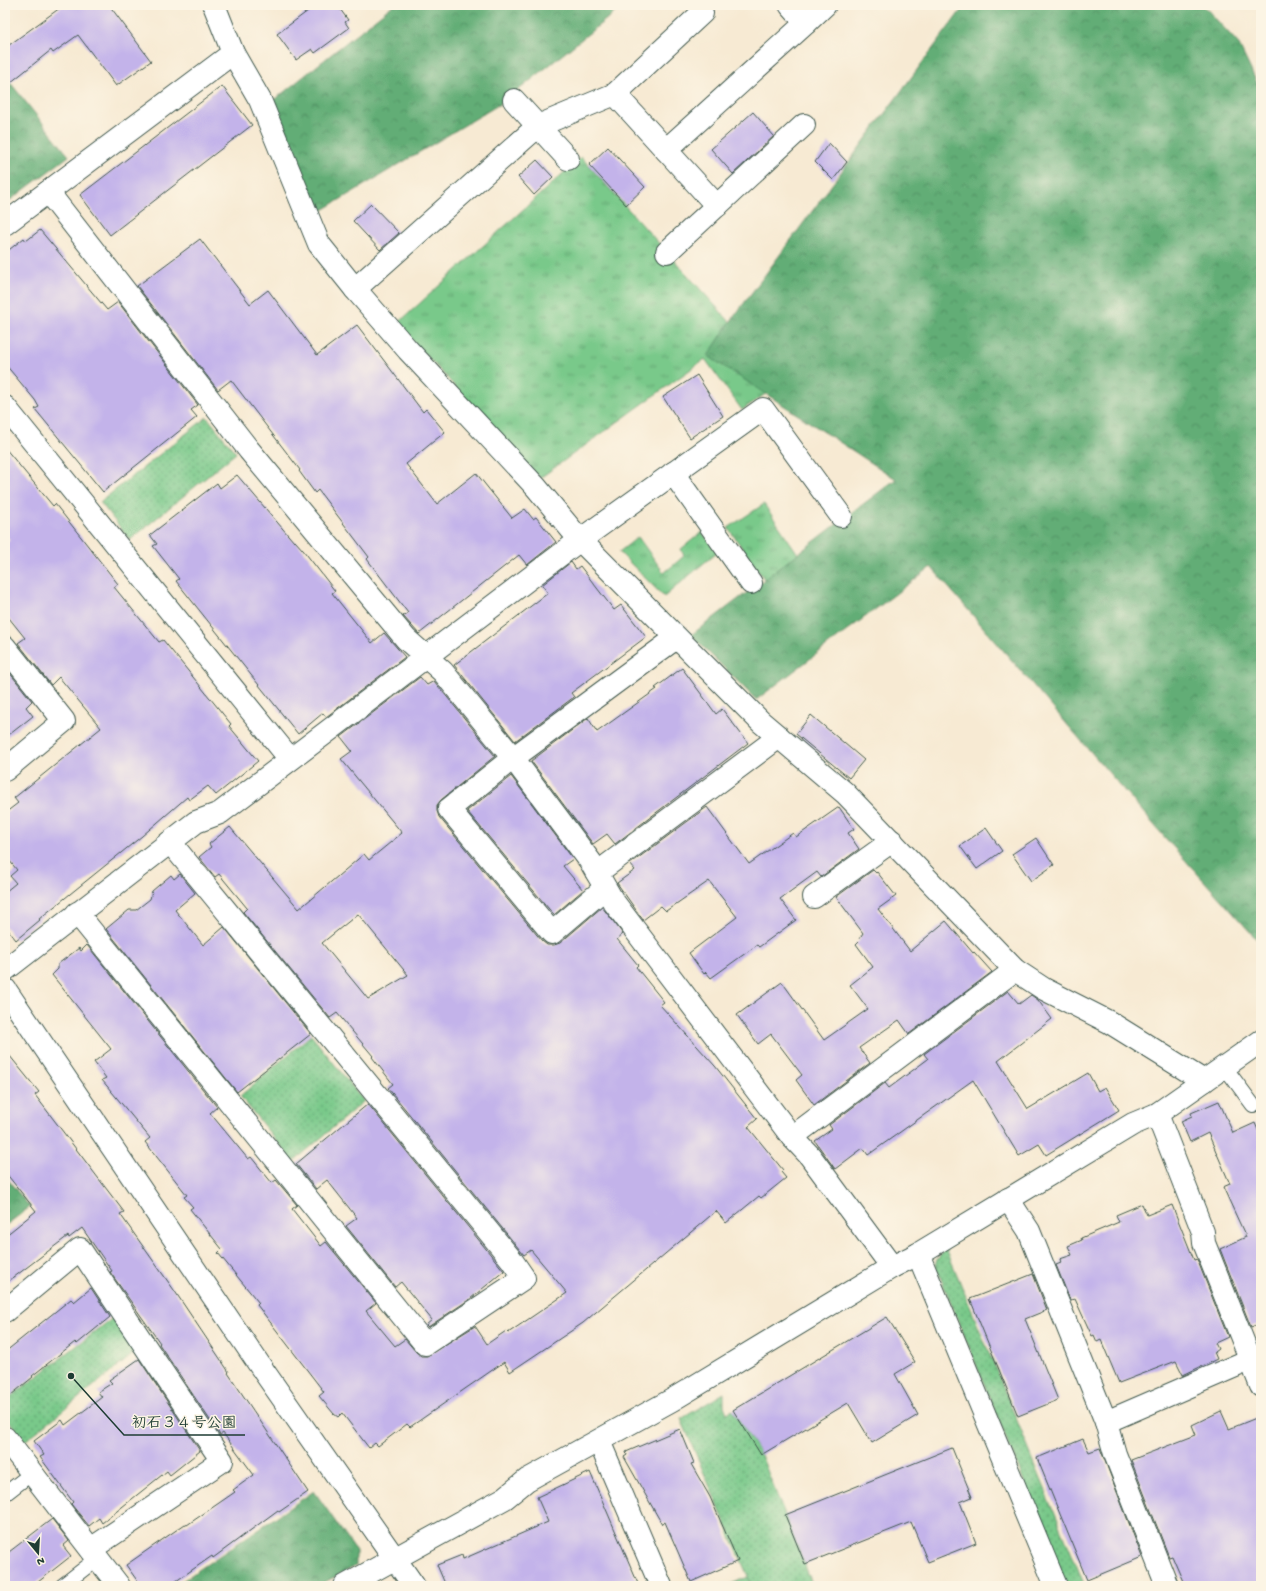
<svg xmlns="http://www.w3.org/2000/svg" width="1266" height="1591" viewBox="0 0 1266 1591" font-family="'Gochi Hand','Klee One',sans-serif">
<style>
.grass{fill:url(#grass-tufts);stroke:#4c835f}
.forest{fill:url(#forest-crowns);stroke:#407555}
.park{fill:url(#park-dots);stroke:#4c835f}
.garden{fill:url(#garden-furrows);stroke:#4c835f}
.building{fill:#c3b3ea;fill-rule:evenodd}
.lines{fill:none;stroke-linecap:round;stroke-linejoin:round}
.service-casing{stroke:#3f574c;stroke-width:16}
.minor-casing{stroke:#3f574c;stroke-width:24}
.tertiary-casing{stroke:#3f574c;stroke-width:24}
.service{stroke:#fff;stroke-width:14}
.minor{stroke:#fff;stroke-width:22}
.tertiary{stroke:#fff;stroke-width:22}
.leader{fill:none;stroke:#1f3d34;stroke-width:1.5}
.callout-dot{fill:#1f3d34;stroke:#fcf5e5;stroke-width:1.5}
.callout-label{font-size:15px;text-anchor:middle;font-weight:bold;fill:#1f3d34;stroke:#fcf5e5;stroke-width:3;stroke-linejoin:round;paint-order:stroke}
</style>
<defs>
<pattern id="grass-tufts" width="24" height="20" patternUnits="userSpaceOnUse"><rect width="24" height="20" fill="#79c98a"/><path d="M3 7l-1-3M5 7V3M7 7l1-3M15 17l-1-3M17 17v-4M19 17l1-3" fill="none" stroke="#63a472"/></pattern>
<pattern id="forest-crowns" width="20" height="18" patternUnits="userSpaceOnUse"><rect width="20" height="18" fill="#62ad76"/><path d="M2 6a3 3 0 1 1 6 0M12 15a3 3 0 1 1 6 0" fill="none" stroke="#508e62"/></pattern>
<pattern id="park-dots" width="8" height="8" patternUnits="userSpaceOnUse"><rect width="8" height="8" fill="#79c98a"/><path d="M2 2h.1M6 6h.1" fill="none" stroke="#63a472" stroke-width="1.8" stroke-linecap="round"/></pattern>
<pattern id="garden-furrows" width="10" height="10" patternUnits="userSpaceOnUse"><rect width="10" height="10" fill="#79c98a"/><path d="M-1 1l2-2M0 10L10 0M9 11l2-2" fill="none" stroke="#63a472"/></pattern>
</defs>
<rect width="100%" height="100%" fill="#fcf5e5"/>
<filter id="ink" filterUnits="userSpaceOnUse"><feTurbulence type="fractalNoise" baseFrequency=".025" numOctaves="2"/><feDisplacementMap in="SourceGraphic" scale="8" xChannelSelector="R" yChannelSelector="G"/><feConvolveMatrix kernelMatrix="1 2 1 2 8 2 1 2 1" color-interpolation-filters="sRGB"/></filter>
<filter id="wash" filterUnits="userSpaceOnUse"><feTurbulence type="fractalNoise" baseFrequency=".012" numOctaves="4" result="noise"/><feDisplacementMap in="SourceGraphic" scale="16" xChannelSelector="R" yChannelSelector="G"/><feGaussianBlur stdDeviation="0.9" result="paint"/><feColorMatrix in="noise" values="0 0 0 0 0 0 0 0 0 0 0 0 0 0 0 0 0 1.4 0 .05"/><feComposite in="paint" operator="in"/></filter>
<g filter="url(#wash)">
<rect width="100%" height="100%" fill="#f7ead3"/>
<g class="grass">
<polygon points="581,157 730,322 709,356 767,393 742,410 705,359 540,478 397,324"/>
<polygon points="764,504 798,554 764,579 728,528"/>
<polygon points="702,532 717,552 664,597 619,552 638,537 664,573 684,556 681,549"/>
</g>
<g class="forest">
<polygon points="393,5 624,5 505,101 316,214 269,104"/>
<polygon points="965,5 1004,5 1006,7 1023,5 1203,5 1238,43 1261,91 1261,944 1167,840 931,567 756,700 691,635 896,479 708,356 730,322"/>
<polygon points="5,76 69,156 5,204"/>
<polygon points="5,1176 30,1207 5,1226"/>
<polygon points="314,1491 356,1551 356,1566 317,1586 175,1586"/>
</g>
<g class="park">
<polygon points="207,417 236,453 130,540 100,502"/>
<polygon points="311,1035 364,1101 293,1162 240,1096"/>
<polygon points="946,1248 1085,1586 1067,1586 936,1267 936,1261"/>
<polygon points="113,1318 136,1352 25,1441 5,1416 5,1401"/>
<polygon points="724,1393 724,1406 727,1413 733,1410 761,1455 813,1586 752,1586 681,1419"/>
</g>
<polygon class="garden" points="748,1577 752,1586 726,1586"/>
<g id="blocks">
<g class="building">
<polygon points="64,5 109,5 151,61 116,86 78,35 53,53 51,50 5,87 5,48"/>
<polygon points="316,5 337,5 348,20 345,22 349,28 315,53 312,49 296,60 277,34"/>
<polygon points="222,86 252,125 110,235 80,195"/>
<polygon points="753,112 774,136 733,174 711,149"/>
<polygon points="829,143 847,162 833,180 815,162"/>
<polygon points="608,147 645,187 626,205 589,165"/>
<polygon points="537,160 553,177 534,195 518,177"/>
<polygon points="371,204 399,233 380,250 353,221"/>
<polygon points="40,230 107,310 118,302 198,405 191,410 197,417 103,492 35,409 39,407 35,400 5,364 5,253 24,238 26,241"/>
<polygon points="200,239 250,304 268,290 317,355 357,325 423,412 426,409 445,432 406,464 437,504 476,473 512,518 525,509 533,519 536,517 556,542 527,565 519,555 419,634 403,616 408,613 367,559 369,557 318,490 315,493 299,471 300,470 231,380 218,390 137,286"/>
<polygon points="697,375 723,416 690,438 663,397"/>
<polygon points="5,448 53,506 55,504 118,584 114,587 159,642 163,640 231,724 229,726 258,761 216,795 208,786 189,800 187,797 142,836 39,919 40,920 16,940 5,926 5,892 16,883 10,876 17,870 5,855 5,813 18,803 14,798 101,728 59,677 51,685 18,643 25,638 5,613 5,544 10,540 5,534"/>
<polygon points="237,475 294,542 295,541 303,550 335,591 332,593 372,643 384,633 405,657 326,717 323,713 298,734 176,581 179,579 153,546 157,544 150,535 217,483 220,488"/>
<polygon points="571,562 576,569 580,566 614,610 621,605 646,637 571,693 574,697 515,741 454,665 548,593 542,585"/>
<polygon points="5,667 32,701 26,707 33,716 5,738"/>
<polygon points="682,668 716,714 722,709 748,743 615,844 607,834 593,844 531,761 588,718 597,732 657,689 655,688"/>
<path d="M420 677 427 685 434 681 495 756 441 800 437 805V811L439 817 542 941 547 945H554L560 943 602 907 623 934 617 939 638 965 636 967 664 1002 660 1005 715 1066 757 1119 748 1127 783 1170 781 1172 786 1178 761 1198 759 1196 726 1223 716 1211 583 1323 510 1372 504 1362 410 1427 407 1424 378 1446 375 1443 369 1448 342 1413 338 1417 334 1414 319 1396 324 1392 257 1305 259 1303 218 1253 222 1249 190 1209 193 1207 184 1197 187 1195 145 1142 150 1138 102 1080 106 1078 94 1062 111 1049 52 975 58 969V964L79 948 81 951 87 945 217 1107 210 1113 248 1159 251 1157 272 1183 276 1180 297 1205 292 1209 321 1246 326 1242 376 1303 366 1311 395 1346 405 1339 416 1352 421 1356H427L475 1326 487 1344 506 1331 508 1333 567 1293 531 1250 524 1255 388 1088 393 1084 372 1057 373 1056 337 1013 330 1018 243 912 247 908 219 874 215 877 199 857 211 847 209 844 230 827 299 909 364 854 369 860 402 833 341 759 352 751 341 737ZM358 914 408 975 368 999 322 943Z"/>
<polygon points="811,715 864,760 849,778 796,734"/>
<polygon points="511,776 573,859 563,866 583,890 554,915 467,811"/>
<polygon points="707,807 749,864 793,833 796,837 839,807 854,829 848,833 859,849 821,877 817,872 780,899 796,920 759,947 757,945 711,978 706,972 704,974 689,953 737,917 709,881 666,911 661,906 643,920 617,883 635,870 630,864"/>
<polygon points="986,828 1002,851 977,869 960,846"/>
<polygon points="1036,838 1054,865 1031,881 1012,854"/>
<polygon points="873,870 876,873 877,872 896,896 878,909 910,951 946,921 973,953 974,952 992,972 909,1034 899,1020 859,1048 870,1063 814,1105 796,1080 802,1075 771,1034 758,1044 737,1015 782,982 824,1040 868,1009 850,985 873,967 856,944 860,940 859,939 863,933 836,897"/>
<polygon points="180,874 195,893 175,910 203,945 224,927 311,1034 237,1092 106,929 129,910 136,910 150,899 152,891 171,875 174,879"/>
<polygon points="1008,991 1019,1004 1031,995 1038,1000 1052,1019 998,1061 1028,1109 1088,1073 1098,1091 1105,1087 1119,1110 1046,1155 1039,1144 1019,1156 973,1080 868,1155 863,1148 835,1169 815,1141 832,1129 829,1125 885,1083 889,1088 928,1059 924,1054"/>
<polygon points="5,1050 39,1092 35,1095 124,1212 120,1214 174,1290 229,1372 228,1373 308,1492 279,1512 278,1510 213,1558 212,1556 169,1586 141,1586 126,1565 185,1524 187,1525 235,1492 233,1490 254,1475 223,1433 220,1435 159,1344 160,1343 110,1272 112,1271 82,1228 69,1238 68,1236 5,1284 5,1236 36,1211 5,1172"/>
<polygon points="1219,1101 1233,1133 1255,1123 1261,1137 1261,1323 1251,1327 1220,1249 1246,1237 1223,1187 1230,1184 1208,1133 1190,1142 1181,1121 1192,1116 1191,1113"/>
<polygon points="368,1104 504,1271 470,1299 428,1327 426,1325 432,1320 401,1282 395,1287 346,1226 357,1218 327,1180 316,1189 296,1164"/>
<polygon points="1142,1204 1147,1215 1172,1205 1194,1260 1197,1259 1228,1337 1215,1343 1218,1349 1214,1352 1217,1359 1183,1375 1176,1361 1119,1383 1101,1340 1097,1342 1094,1335 1092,1336 1075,1299 1070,1300 1056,1265 1061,1263 1060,1259 1072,1255 1068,1246 1082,1240 1081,1238 1119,1222 1116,1215"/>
<polygon points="1033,1274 1047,1310 1025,1319 1058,1400 1018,1416 970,1299"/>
<polygon points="91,1288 110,1317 77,1344 75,1342 32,1376 33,1377 5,1400 5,1352 71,1299 74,1302"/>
<polygon points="887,1317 915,1362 895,1374 918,1415 872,1443 848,1403 761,1455 733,1410"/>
<polygon points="139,1359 200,1451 170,1475 167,1471 102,1523 99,1518 89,1526 71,1504 73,1502 40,1457 44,1455 34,1441 62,1420 65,1425 102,1397 98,1392 112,1383 109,1380"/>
<polygon points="1221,1411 1229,1429 1261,1416 1261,1586 1185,1586 1172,1556 1169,1557 1131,1460 1196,1435 1192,1425"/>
<polygon points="680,1429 694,1463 691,1464 710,1497 738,1561 691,1582 665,1522 662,1524 624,1457 627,1455 626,1452"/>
<polygon points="1083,1439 1089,1452 1100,1448 1142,1557 1087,1580 1037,1458"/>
<polygon points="952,1448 972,1497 960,1502 976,1543 928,1562 911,1522 805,1564 785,1515"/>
<polygon points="590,1472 639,1586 446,1586 437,1565 462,1555 463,1559 548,1522 537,1497"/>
<polygon points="52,1519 69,1541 63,1546 71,1556 33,1586 5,1586 5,1555"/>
</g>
</g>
</g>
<g filter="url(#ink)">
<use href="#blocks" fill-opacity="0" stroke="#3f574c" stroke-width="1"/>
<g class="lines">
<g class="service-casing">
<g id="service">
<polyline points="1224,1066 1253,1105"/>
<polyline points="5,1494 32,1473"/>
<polyline points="62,1586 98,1558"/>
</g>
</g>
<g class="minor-casing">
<g id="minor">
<polyline points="790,5 806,23 825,5"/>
<polyline points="233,53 260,100 319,244 355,289 408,350 536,487 580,540 761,722 845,793 1015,970 1044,989 1109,1022 1204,1081"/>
<polyline points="615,94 717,206"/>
<polyline points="514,100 568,159"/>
<polyline points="666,150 806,23"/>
<polyline points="48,192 249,450 406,639 443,672 513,758 590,861 613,901 792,1137 810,1156 892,1267"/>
<polyline points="5,224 233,53 214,5"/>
<polyline points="667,252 804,125"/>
<polyline points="355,289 538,126 615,94 702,13"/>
<polyline points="5,407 290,759"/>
<polyline points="673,473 751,583"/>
<polyline points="5,647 64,721 5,770"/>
<polyline points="597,873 779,737"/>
<polyline points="605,888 552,933 449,809 513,758 676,638"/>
<polyline points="814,897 892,841"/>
<polyline points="77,913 425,1344 524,1278 511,1259 170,842"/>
<polyline points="5,970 196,822 220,813 580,540 763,409 841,516"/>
<polyline points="1157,1114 1203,1232 1204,1243 1261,1386"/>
<polyline points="792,1137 1015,970"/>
<polyline points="1008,1199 1029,1231 1106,1422 1261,1355"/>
<polyline points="918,1254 1056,1586"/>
<polyline points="5,1311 80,1249 222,1461 91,1549"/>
<polyline points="1106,1422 1115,1454 1167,1586"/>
<polyline points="5,1438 119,1586"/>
<polyline points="599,1441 661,1586"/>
<polyline points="345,1586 505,1498 527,1480 672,1400 892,1267 918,1254 1133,1124 1157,1114 1261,1041"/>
</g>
</g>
<g class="tertiary-casing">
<polyline id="tertiary" points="5,989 265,1373 414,1586"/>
</g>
<use href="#service" class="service"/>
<use href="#minor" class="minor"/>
<use href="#tertiary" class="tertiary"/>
</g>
</g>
<path class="leader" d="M71 1376L124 1435H245"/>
<circle class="callout-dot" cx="71" cy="1376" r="4"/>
<g class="callout-label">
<text x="184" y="1427">初石３４号公園</text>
</g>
<rect width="1266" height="1591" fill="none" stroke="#fcf5e5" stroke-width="20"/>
<g transform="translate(38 1553) rotate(162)" stroke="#fcf5e5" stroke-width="3" paint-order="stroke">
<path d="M0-3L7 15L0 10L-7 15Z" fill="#1f3d34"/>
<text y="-6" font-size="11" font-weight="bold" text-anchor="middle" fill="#1f3d34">N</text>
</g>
</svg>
